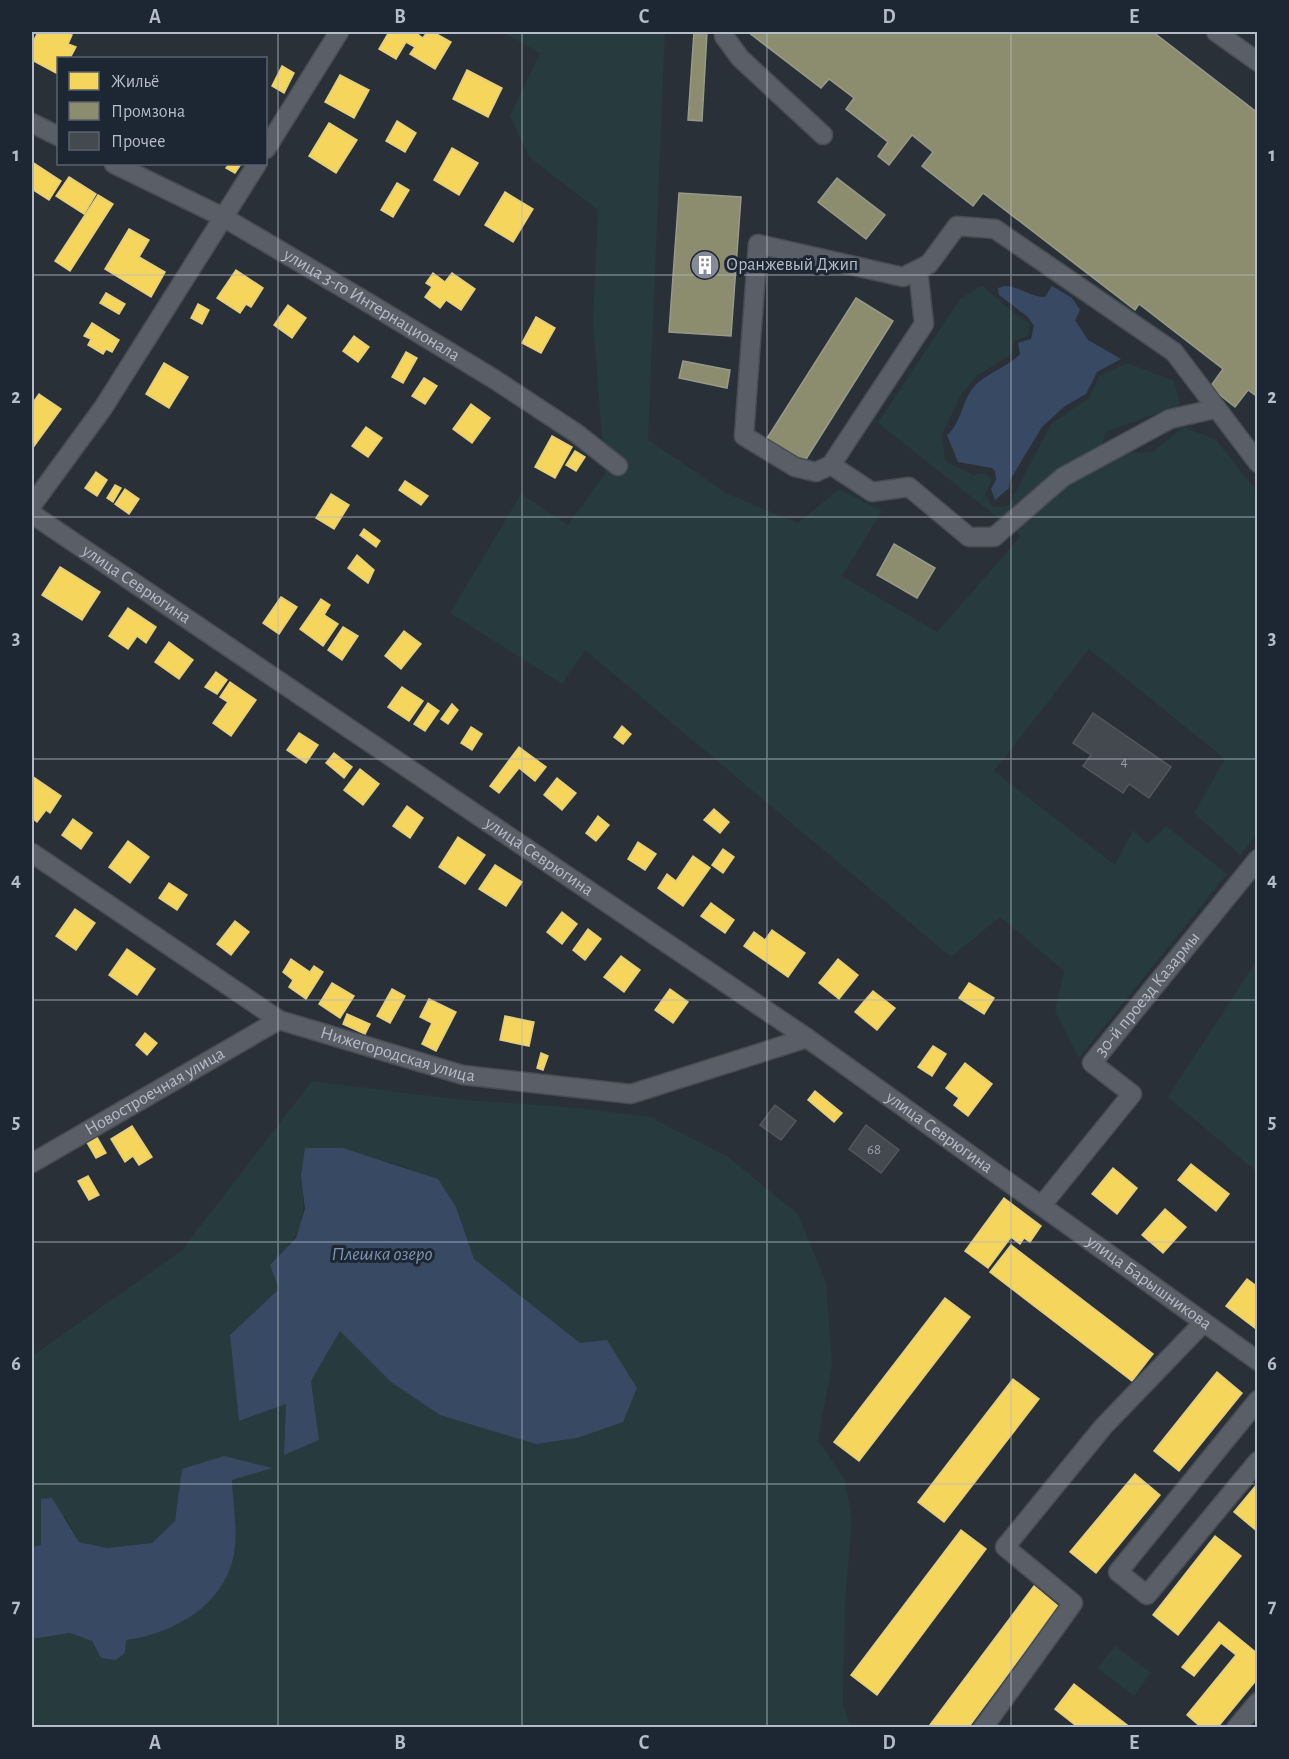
<svg xmlns="http://www.w3.org/2000/svg" width="1289" height="1759" viewBox="0 0 1289 1759" font-family="'Alegreya Sans',sans-serif">
<style>
.green{fill:#273a3e;fill-rule:evenodd}
.water{fill:#384963}
.homes{fill:#f6d55c;stroke:#e2ce7d;stroke-width:1.5}
.industry{fill:#8c8c6e;stroke:#989a89;stroke-width:1.5}
.building{fill:#444950;stroke:#52575f;stroke-width:1.5}
.lines{fill:none;stroke-linecap:round;stroke-linejoin:round}
.minor-casing{stroke:#484c53;stroke-width:21}
.minor{stroke:#5a5e66;stroke-width:18}
.grid{fill:none;stroke:#b4bcc9;stroke-width:1.5;stroke-opacity:0.55}
.labels{text-anchor:middle;dominant-baseline:central;stroke-width:6;stroke-linejoin:round;paint-order:stroke}
.number-label{font-size:15px;fill:#989fab}
.poi-label{font-size:18px;fill:#b4bcc9;stroke:#1d2633;text-anchor:start}
.street-label{font-size:18px;fill:#b4bcc9;stroke:#1d2633}
.water-label{font-size:20px;font-style:italic;fill:#7c92b1;stroke:#1d2633}
.neatline{fill:none;stroke:#b4bcc9;stroke-width:2}
.grid-label{font-size:20px;text-anchor:middle;font-weight:bold;fill:#b4bcc9}
</style>
<rect width="100%" height="100%" fill="#2a3038"/>
<g class="green">
<polygon points="502,32 665,32 648,440 728,494 798,523 839,489 882,511 842,576 937,632 1021,536 878,423 960,299 982,285 1008,308 1030,324 1028,336 1014,341 1012,354 978,375 962,393 942,434 945,461 973,475 985,473 992,480 985,494 993,507 1008,506 1051,424 1089,398 1099,376 1127,363 1174,381 1180,405 1106,432 1099,453 1152,452 1184,427 1216,440 1257,492 1257,834 1240,855 1194,813 1225,759 1089,649 994,771 1115,865 1133,830 1147,844 1166,826 1227,874 1079,1058 1055,1011 1064,971 1000,917 951,957 585,650 562,684 450,613 521,494 568,525 605,474 593,322 598,210 529,157 510,116 540,53"/>
<polygon points="1257,960 1257,1172 1168,1097"/>
<path d="M312 1081 455 1099 578 1108 650 1117 728 1157 798 1214 826 1283 832 1364 818 1440 845 1480 852 1520 845 1600 843 1705 851 1727H32V1639L70 1633 92 1641 126 1640 185 1621 234 1511 232 1480 270 1468 182 1469 175 1521 152 1543 107 1548 79 1542 65 1516 41 1520V1545L32 1547V1356L181 1251ZM377 1159 406 1167 456 1207 474 1259 580 1343 391 1382 340 1331 311 1381 318 1440 284 1454 286 1404 240 1421 230 1335 279 1289 271 1265C303 1231 307 1223 301 1176Z"/>
<polygon points="1115,1646 1151,1673 1134,1696 1098,1668"/>
</g>
<g class="water">
<path d="M1005 286C1019 286 1030 297 1045 297L1052 286 1072 298 1080 310 1075 320 1088 340 1121 359 1097 372 1086 394 1065 406 1042 427 1010 480 1009 488 995 500 991 489 996 480 995 471 992 468 958 462 947 435C959 426 962 406 969 394 980 374 1005 370 1020 354L1018 343 1031 339 1034 326 1028 317 999 295 998 288Z"/>
<polygon points="305,1148 343,1148 438,1179 456,1207 474,1259 580,1343 607,1340 637,1388 623,1422 577,1438 536,1444 440,1415 391,1382 340,1331 311,1381 319,1440 284,1455 286,1404 239,1421 230,1335 279,1289 270,1265 296,1238 305,1209 301,1176"/>
<path d="M224 1456 272 1468 232 1480C233 1504 238 1531 234 1554 225 1605 173 1634 126 1640L125 1653 116 1660 101 1658 92 1641 70 1633 32 1639V1547L41 1545V1499L52 1498 79 1542 107 1548 152 1543 175 1521 182 1469Z"/>
</g>
<g class="homes">
<polygon points="38,32 65,32 72,35 68,44 76,47 70,58 58,58 58,74 32,60 32,44"/>
<polygon points="389,32 420,32 418,35 423,38 427,32 433,32 451,42 435,69 410,54 415,47 406,42 396,59 379,49"/>
<polygon points="282,66 294,73 284,93 272,86"/>
<polygon points="467,70 502,88 488,117 453,99"/>
<polygon points="340,75 369,90 354,118 325,102"/>
<polygon points="397,121 416,133 405,152 386,141"/>
<polygon points="329,123 357,140 336,173 309,156"/>
<polygon points="452,148 478,163 459,195 434,180"/>
<polygon points="32,162 61,181 49,200 32,189"/>
<polygon points="229,164 241,164 235,173 226,168"/>
<polygon points="69,177 96,194 84,214 56,196"/>
<polygon points="397,183 409,190 393,217 381,210"/>
<polygon points="505,192 533,209 513,242 485,225"/>
<polygon points="98,195 113,204 70,271 55,261"/>
<polygon points="129,229 149,240 139,257 165,272 151,297 105,269"/>
<polygon points="236,270 263,288 251,307 246,304 240,313 217,298"/>
<polygon points="433,273 445,282 452,273 475,289 461,310 446,300 440,308 425,297 432,287 426,283"/>
<polygon points="106,293 125,304 119,314 100,303"/>
<polygon points="198,304 209,310 202,324 191,318"/>
<polygon points="288,305 306,318 292,338 274,325"/>
<polygon points="536,317 555,328 541,353 522,343"/>
<polygon points="92,323 119,340 112,352 106,349 103,354 88,345 91,339 84,336"/>
<polygon points="354,336 369,347 358,362 343,351"/>
<polygon points="406,352 417,358 403,383 392,377"/>
<polygon points="164,363 188,377 169,408 146,394"/>
<polygon points="424,378 437,386 425,404 412,396"/>
<polygon points="39,394 61,409 32,449 32,404"/>
<polygon points="471,404 490,418 472,443 453,429"/>
<polygon points="366,427 382,438 368,457 352,446"/>
<polygon points="552,436 572,447 555,478 535,467"/>
<polygon points="575,451 585,457 576,471 566,465"/>
<polygon points="96,472 107,480 97,496 85,488"/>
<polygon points="405,481 428,496 421,505 399,490"/>
<polygon points="115,485 121,488 113,502 107,498"/>
<polygon points="125,489 139,499 129,514 115,504"/>
<polygon points="331,494 349,505 334,529 316,518"/>
<polygon points="364,529 380,541 376,547 360,535"/>
<polygon points="357,555 374,570 368,583 348,568"/>
<polygon points="60,567 100,592 82,620 42,595"/>
<polygon points="281,597 297,607 279,634 263,623"/>
<polygon points="321,599 330,605 324,615 338,624 323,646 300,629"/>
<polygon points="128,608 156,627 146,643 137,636 128,649 109,636"/>
<polygon points="343,627 358,636 342,660 328,650"/>
<polygon points="404,631 421,644 401,669 385,656"/>
<polygon points="169,642 193,660 179,679 155,662"/>
<polygon points="216,672 227,680 217,694 205,687"/>
<polygon points="230,682 256,700 231,736 213,723 228,702 220,697"/>
<polygon points="402,687 423,701 409,721 388,707"/>
<polygon points="428,703 439,711 425,731 414,724"/>
<polygon points="452,704 458,710 448,724 441,719"/>
<polygon points="622,726 631,734 623,744 614,737"/>
<polygon points="471,727 482,734 472,750 461,743"/>
<polygon points="299,733 318,745 306,763 287,750"/>
<polygon points="519,747 546,767 535,781 519,768 499,793 490,786"/>
<polygon points="334,753 352,767 344,778 326,763"/>
<polygon points="360,769 379,784 363,805 344,790"/>
<polygon points="32,776 61,796 50,813 46,810 37,822 32,818"/>
<polygon points="557,778 576,793 562,810 544,795"/>
<polygon points="407,806 423,818 410,838 393,826"/>
<polygon points="714,809 729,822 720,833 704,820"/>
<polygon points="598,816 609,825 596,841 586,833"/>
<polygon points="73,819 92,833 81,849 62,835"/>
<polygon points="458,837 485,855 465,884 439,867"/>
<polygon points="128,841 149,857 130,883 109,867"/>
<polygon points="638,842 656,854 645,870 628,859"/>
<polygon points="723,849 734,857 723,873 712,865"/>
<polygon points="693,856 710,868 683,906 658,888 667,874 676,881"/>
<polygon points="495,865 522,882 506,906 479,889"/>
<polygon points="169,883 187,895 177,910 159,898"/>
<polygon points="711,903 734,920 725,933 701,916"/>
<polygon points="75,909 95,923 76,950 56,936"/>
<polygon points="562,912 577,924 562,944 547,932"/>
<polygon points="235,921 249,932 231,955 217,944"/>
<polygon points="588,929 601,939 585,960 573,950"/>
<polygon points="772,930 805,953 788,977 744,946 754,932 765,940"/>
<polygon points="127,949 155,969 137,995 109,975"/>
<polygon points="621,956 640,970 624,992 604,977"/>
<polygon points="291,959 310,972 314,966 323,972 306,999 289,987 293,980 283,972"/>
<polygon points="838,959 858,975 839,999 819,983"/>
<polygon points="332,983 354,996 340,1018 319,1004"/>
<polygon points="969,983 994,998 984,1014 959,998"/>
<polygon points="392,989 405,996 390,1023 377,1016"/>
<polygon points="670,989 688,1002 673,1023 655,1010"/>
<polygon points="873,991 895,1008 877,1030 855,1012"/>
<polygon points="429,999 456,1012 436,1051 422,1044 432,1023 420,1017"/>
<polygon points="347,1014 370,1024 365,1034 343,1024"/>
<polygon points="505,1016 534,1022 529,1046 500,1040"/>
<polygon points="145,1033 157,1043 147,1055 136,1045"/>
<polygon points="933,1046 946,1054 932,1076 918,1067"/>
<polygon points="541,1053 548,1056 543,1070 537,1068"/>
<polygon points="965,1063 992,1084 968,1116 954,1105 959,1098 946,1088"/>
<polygon points="815,1091 842,1113 834,1122 808,1100"/>
<polygon points="132,1126 152,1157 139,1165 133,1156 125,1162 111,1139"/>
<polygon points="95,1134 106,1153 96,1158 85,1139"/>
<polygon points="1191,1164 1229,1194 1216,1211 1178,1180"/>
<polygon points="1113,1168 1137,1188 1117,1214 1092,1194"/>
<polygon points="88,1176 99,1195 89,1200 78,1181"/>
<polygon points="1004,1198 1041,1226 1030,1242 1024,1238 1020,1244 1011,1237 988,1268 965,1251"/>
<polygon points="1165,1209 1186,1227 1163,1253 1142,1235"/>
<polygon points="1011,1245 1153,1354 1132,1381 990,1272"/>
<polygon points="1247,1279 1258,1287 1255,1328 1226,1306"/>
<polygon points="945,1298 970,1317 859,1461 834,1442"/>
<polygon points="1217,1372 1242,1393 1179,1471 1154,1451"/>
<polygon points="1013,1379 1039,1399 944,1522 918,1502"/>
<polygon points="1135,1474 1160,1495 1096,1573 1070,1552"/>
<polygon points="1258,1483 1258,1532 1234,1512"/>
<polygon points="961,1530 986,1549 877,1695 851,1675"/>
<polygon points="1215,1536 1241,1556 1178,1635 1153,1615"/>
<polygon points="1034,1586 1058,1606 968,1728 933,1728 930,1725"/>
<polygon points="1219,1622 1258,1654 1258,1678 1217,1728 1202,1728 1187,1715 1236,1655 1221,1643 1194,1676 1182,1667"/>
<polygon points="1074,1684 1131,1728 1079,1728 1055,1709"/>
</g>
<g class="industry">
<polygon points="694,32 707,32 702,121 688,120"/>
<polygon points="748,32 1153,32 1258,113 1258,397 1248,390 1235,407 1210,387 1223,369 1139,304 1135,310 983,193 973,206 922,166 933,152 912,135 889,165 878,156 888,142 846,109 854,98 829,79 821,88"/>
<polygon points="837,178 885,215 866,239 818,202"/>
<polygon points="679,193 741,197 731,336 669,332"/>
<polygon points="856,298 893,321 803,464 766,440"/>
<polygon points="683,361 730,370 727,388 679,378"/>
<polygon points="894,544 935,568 917,598 877,575"/>
</g>
<g class="building">
<polygon points="1093,713 1171,767 1149,798 1129,784 1123,793 1083,766 1091,755 1073,743"/>
<polygon points="775,1105 796,1121 781,1140 760,1125"/>
<polygon points="866,1125 899,1150 881,1173 849,1149"/>
</g>
<g class="lines">
<g class="minor-casing">
<g id="minor">
<polyline points="725,32 724,36 740,58 823,135"/>
<polyline points="1216,32 1258,62"/>
<polyline points="32,123 58,136"/>
<polyline points="266,149 339,32"/>
<path id="s1" d="M114 164 223 217 372 305 494 379 576 433 618 466"/>
<polyline points="918,270 924,324 831,465 816,472 795,467 744,436 758,244 903,277 929,264 957,226 995,229 1174,352 1258,463"/>
<polyline points="831,465 872,492 909,487 969,537 994,537 1063,477 1170,419 1214,409"/>
<polyline points="32,505 103,408 257,164"/>
<path id="s2" d="M32 514 807 1038 1258 1361"/>
<path id="s3" d="M32 853 279 1020 463 1075 631 1094 807 1038"/>
<path id="s4" d="M32 1163 279 1020"/>
<path id="s5" d="M1042 1205 1132 1094 1092 1063 1258 859"/>
<polyline points="1258,1400 1118,1572 1147,1595 1258,1461"/>
<polyline points="983,1728 1073,1603 1005,1547 1103,1427 1203,1323"/>
<polyline points="1236,1728 1258,1702"/>
</g>
</g>
<use href="#minor" class="minor"/>
</g>
<path class="grid" d="M278 32V1728M522 32V1728M767 32V1728M1011 32V1728M32 275H1258M32 517H1258M32 759H1258M32 1000H1258M32 1242H1258M32 1484H1258"/>
<defs>
<g id="building-disc" transform="scale(1.5)"><circle r="9.5" fill="#848b96" stroke="#1d2633"/><path d="M-4-6H4V6H1V3H-1V6H-4ZM-2.5-4.3h1.7v1.8h-1.7ZM.8-4.3h1.7v1.8H.8ZM-2.5-1h1.7V.8h-1.7ZM.8-1h1.7V.8H.8Z" fill="#fff"/></g>
</defs>
<g fill-rule="evenodd">
<use href="#building-disc" x="705" y="265"/>
</g>
<g class="labels">
<g class="number-label">
<text x="1124" y="761">4</text>
<text x="874" y="1149">68</text>
</g>
<g class="poi-label">
<text x="726" y="265">Оранжевый Джип</text>
</g>
<g class="street-label">
<text stroke="none"><textPath href="#s1" startOffset="294">улица 3-го Интернационала</textPath></text>
<text stroke="none"><textPath href="#s2" startOffset="126">улица Севрюгина</textPath></text>
<text stroke="none"><textPath href="#s2" startOffset="612">улица Севрюгина</textPath></text>
<text stroke="none"><textPath href="#s5" startOffset="282">30-й проезд Казармы</textPath></text>
<text stroke="none"><textPath href="#s3" startOffset="422">Нижегородская улица</textPath></text>
<text stroke="none"><textPath href="#s4" startOffset="142">Новостроечная улица</textPath></text>
<text stroke="none"><textPath href="#s2" startOffset="1098">улица Севрюгина</textPath></text>
<text stroke="none"><textPath href="#s2" startOffset="1356">улица Барышникова</textPath></text>
</g>
<g class="water-label">
<text x="382" y="1254">Плешка озеро</text>
</g>
</g>
<rect width="1289" height="1759" fill="none" stroke="#1d2633" stroke-width="66"/>
<rect x="57" y="57" width="210" height="108" fill="#1d2633" stroke="#59626f" stroke-width="1.5"/>
<rect x="69" y="72" width="30" height="18" fill="#f6d55c" stroke="#59626f" stroke-width="1.5"/>
<text x="111" y="87" font-size="18" fill="#b4bcc9">Жильё</text>
<rect x="69" y="102" width="30" height="18" fill="#8c8c6e" stroke="#59626f" stroke-width="1.5"/>
<text x="111" y="117" font-size="18" fill="#b4bcc9">Промзона</text>
<rect x="69" y="132" width="30" height="18" fill="#444950" stroke="#59626f" stroke-width="1.5"/>
<text x="111" y="147" font-size="18" fill="#b4bcc9">Прочее</text>
<rect x="33" y="33" width="1223" height="1693" class="neatline"/>
<g class="grid-label">
<text x="155" y="23">A</text>
<text x="400" y="23">B</text>
<text x="644" y="23">C</text>
<text x="889" y="23">D</text>
<text x="1134" y="23">E</text>
<text x="16" y="161">1</text>
<text x="1272" y="161">1</text>
<text x="16" y="403">2</text>
<text x="1272" y="403">2</text>
<text x="16" y="644">3</text>
<text x="1272" y="644">3</text>
<text x="16" y="886">4</text>
<text x="1272" y="886">4</text>
<text x="16" y="1128">5</text>
<text x="1272" y="1128">5</text>
<text x="16" y="1370">6</text>
<text x="1272" y="1370">6</text>
<text x="16" y="1612">7</text>
<text x="1272" y="1612">7</text>
<text x="155" y="1749">A</text>
<text x="400" y="1749">B</text>
<text x="644" y="1749">C</text>
<text x="889" y="1749">D</text>
<text x="1134" y="1749">E</text>
</g>
</svg>
